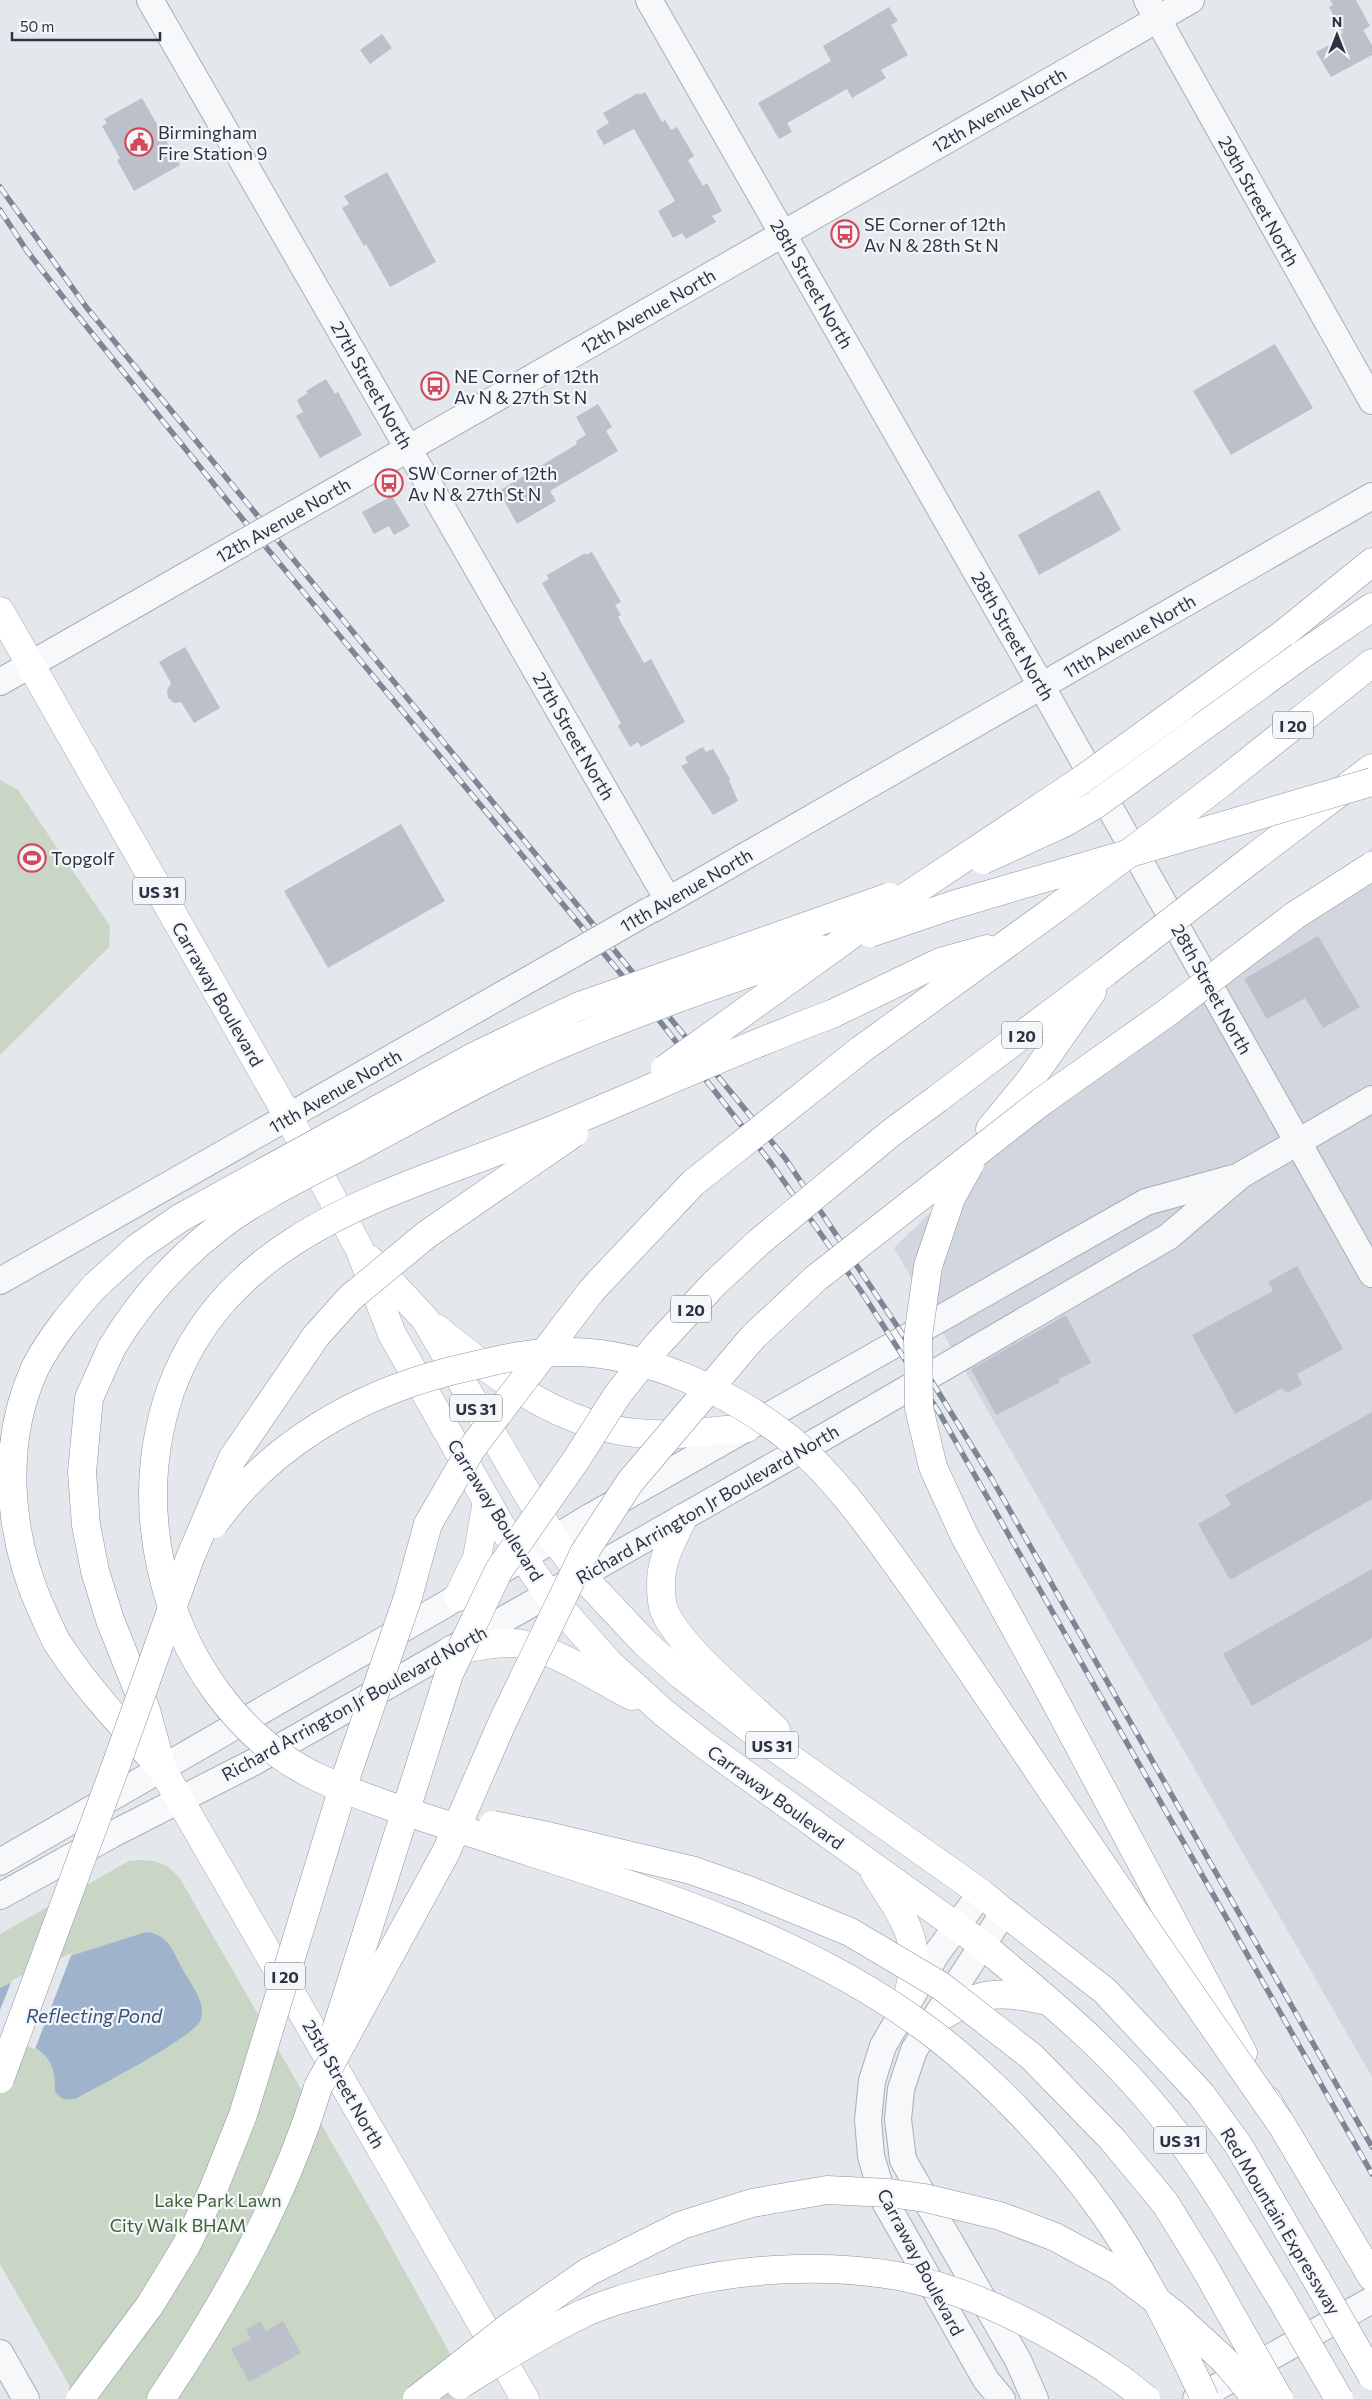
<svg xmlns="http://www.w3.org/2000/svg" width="1372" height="2399" viewBox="0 0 1372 2399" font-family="Commissioner,sans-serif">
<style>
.built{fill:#d2d6de}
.green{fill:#c9d6c5}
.water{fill:#9fb4cc}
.pier{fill:#e4e7ec}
.building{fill:#bbc0ca}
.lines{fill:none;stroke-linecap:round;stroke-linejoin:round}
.minor-casing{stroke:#a9aeb7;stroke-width:28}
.major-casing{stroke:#a3abb8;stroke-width:29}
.highway-casing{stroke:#8b94a3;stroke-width:29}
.minor{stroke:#f7f8fa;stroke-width:26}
.major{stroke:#fff;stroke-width:28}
.highway{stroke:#fff;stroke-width:28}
.rail-casing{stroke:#7d8696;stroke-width:5.5}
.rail{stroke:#f4f6f9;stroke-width:4;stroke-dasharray:11;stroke-linecap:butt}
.minor-bridge-casing{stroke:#a9aeb7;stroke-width:28;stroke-linecap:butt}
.highway-bridge-casing{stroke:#8b94a3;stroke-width:29;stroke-linecap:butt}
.minor-bridge{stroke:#f7f8fa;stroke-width:26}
.highway-bridge{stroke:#fff;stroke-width:28}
.labels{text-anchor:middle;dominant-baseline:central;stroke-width:4.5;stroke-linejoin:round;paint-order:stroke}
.shield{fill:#f4f6f9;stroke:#676e7b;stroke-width:1}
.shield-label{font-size:16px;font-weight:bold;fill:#2b3445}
.street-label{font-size:18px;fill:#2b3445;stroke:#f4f6f9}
.poi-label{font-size:18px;fill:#2b3445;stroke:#f4f6f9;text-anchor:start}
.park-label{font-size:18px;fill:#3f6138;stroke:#f4f6f9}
.water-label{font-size:19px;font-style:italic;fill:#34527a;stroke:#f4f6f9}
</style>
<rect width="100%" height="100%" fill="#e4e7ec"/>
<polygon class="built" points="1372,848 1372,2077 894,1248 1112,1034"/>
<g class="green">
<polygon points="0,780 18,790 110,926 109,947 0,1055"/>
<polygon points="140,1860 154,1861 167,1866 179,1877 381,2228 469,2388 455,2399 77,2399 0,2264 0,1934 129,1861"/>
</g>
<path class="water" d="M146 1932C169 1934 173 1952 183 1970 191 1985 206 2001 201 2019 197 2036 97 2087 77 2098 66 2101 61 2100 55 2091 57 2050 32 2044 0 2035V1988L61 1959Z"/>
<polygon class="pier" points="72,1953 35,2049 0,2037 0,2010 12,1980"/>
<g class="building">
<polygon points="1330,0 1356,0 1370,26 1363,30 1372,45 1372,55 1331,77 1316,52 1333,43 1331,40 1343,33 1329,7 1333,5"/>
<polygon points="889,7 898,21 891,25 908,55 881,70 886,78 852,98 847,89 787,123 792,132 779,139 758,103 831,61 823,46"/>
<polygon points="382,34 392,48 370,64 360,50"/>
<polygon points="645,92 662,122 665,120 671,130 677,127 694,156 688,160 703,186 707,183 722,211 712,216 716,222 686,239 682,233 673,238 658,211 675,201 634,129 604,145 596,131 609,123 603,113 638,93 640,95"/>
<polygon points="142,98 180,165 134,191 117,160 120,158 102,126 107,123 104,119"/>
<polygon points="387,172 436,262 390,287 366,244 364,246 342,208 349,204 344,196"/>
<polygon points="1275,344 1313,408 1231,455 1193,391"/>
<polygon points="326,379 335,394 338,392 362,435 320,458 296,416 303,412 297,400 308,393 306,391"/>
<polygon points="598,404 612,427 606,431 618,451 550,491 556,501 517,524 499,491 577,444 576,441 586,435 576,417"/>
<polygon points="1099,490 1121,530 1039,575 1018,535"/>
<polygon points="392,496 410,526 394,535 389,526 374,534 362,512"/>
<polygon points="592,552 621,602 615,605 621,615 618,617 644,663 651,659 685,722 641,747 638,742 630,747 618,726 621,723 542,583 549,579 547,575 585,553 586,555"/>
<polygon points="185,647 220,708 194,723 181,702 174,703 168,698 167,690 171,683 159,662"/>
<polygon points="703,747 706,752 713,749 730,779 729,780 738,801 713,815 681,766 688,763 685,757"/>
<polygon points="401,824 445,901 328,968 284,891"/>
<polygon points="1318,936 1360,1007 1323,1028 1305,998 1267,1019 1244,979"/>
<polygon points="1297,1266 1343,1349 1297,1374 1302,1385 1287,1393 1282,1388 1235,1414 1192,1335 1273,1291 1268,1282"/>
<polygon points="1066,1315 1091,1363 1059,1379 1060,1382 996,1415 971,1369"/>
<polygon points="1372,1412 1372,1499 1230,1580 1198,1524 1231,1505 1225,1495"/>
<polygon points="1372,1569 1372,1638 1252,1706 1223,1654"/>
<polygon points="261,2321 266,2331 283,2321 301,2353 249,2382 231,2349 251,2339 246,2330"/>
</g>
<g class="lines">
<g class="minor-casing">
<g id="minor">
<polyline points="150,0 668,900"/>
<polyline points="649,0 1042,687 1372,1274"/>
<polyline points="1147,0 1372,401"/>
<polyline points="336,490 1191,0"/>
<polyline points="0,682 234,548"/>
<polyline points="653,909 1372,496"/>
<polyline points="0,1281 577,952"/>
<polyline points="0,1862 446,1604 590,1517 1146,1202 1233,1178"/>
<polyline points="981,1893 937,1953 883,2046 872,2081 868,2120 871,2156 884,2200 986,2380 1002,2399"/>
<polyline points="0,1896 111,1835 252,1763 831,1433 1168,1237 1241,1175 1372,1099"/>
<polyline points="1004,1912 914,2050 901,2089 898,2119 903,2160 1018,2360 1035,2399"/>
<polyline points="0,2353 26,2399"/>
<polyline points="1196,2399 1372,2300"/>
</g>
</g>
<g class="major-casing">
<g id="major">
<polyline points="0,611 289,1118 359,1248 392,1334 501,1526 549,1595 609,1663 664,1713 706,1746 981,1944"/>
<polyline points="369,1259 425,1319 554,1539 582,1576 645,1643 680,1674 763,1739 981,1893 1004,1912"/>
<path d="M436 1328C496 1376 557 1425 636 1433 673 1437 710 1431 747 1428"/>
<path d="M683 1518C673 1539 661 1559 661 1583 661 1592 661 1602 664 1610 678 1646 746 1701 776 1730"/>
<polyline points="458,1597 477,1558 487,1501"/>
<path d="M451 1650C472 1649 491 1642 512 1643 547 1644 600 1680 632 1696"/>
<polyline points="162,1769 525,2399"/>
<path d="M875 1873C889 1897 910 1922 913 1949 915 1967 910 1986 907 2003"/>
</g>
</g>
<g class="highway-casing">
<g id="highway">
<polyline points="1300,656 1372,607"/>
<polyline points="1181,708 1282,635 1372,562"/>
<polyline points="1215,788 1372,663"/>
<polyline points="1257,855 1372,768"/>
<polyline points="832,1014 940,962 987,949"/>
<polyline points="859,1051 1059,906"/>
<polyline points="937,1099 1106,972"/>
<polyline points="990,1129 1028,1083 1092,992"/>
<path d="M95 1286C72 1312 51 1337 35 1368 0 1445 8 1537 43 1613 48 1623 52 1634 58 1644 88 1690 125 1729 162 1769"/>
<polyline points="112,1347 89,1398 82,1472 86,1525 95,1571 110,1620 146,1710 161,1765"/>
<polyline points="1047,1686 1243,2053"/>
<polyline points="1004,1912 1105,1991 1201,2094 1239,2146 1318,2282"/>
<path d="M981 1944C1046 1998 1110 2050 1162 2116 1208 2173 1244 2239 1282 2300"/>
<path d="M934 2021C979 1992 995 1989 1047 2001"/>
<polyline points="1267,2100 1372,2277"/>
<path d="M161 2399C226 2302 284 2199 318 2087"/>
</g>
</g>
<use href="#minor" class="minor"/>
<use href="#major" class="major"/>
<use href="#highway" class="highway"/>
<g class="rail-casing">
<g id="rail">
<polyline points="0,187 87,308 785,1158 905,1338 992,1479 1372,2147"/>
<polyline points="0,210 27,251 70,306 221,493 655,1015 771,1163 861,1291 940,1414 1372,2174"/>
</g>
</g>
<use href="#rail" class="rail"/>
<g class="minor-bridge-casing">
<g id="minor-bridge">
<polyline points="234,548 336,490"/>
<polyline points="577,952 650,910"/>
</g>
</g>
<g class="highway-bridge-casing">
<g id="highway-bridge">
<polyline points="983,860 1064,823 1095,805 1300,656"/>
<polyline points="1059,906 1215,788"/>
<polyline points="870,933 953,905 1372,782"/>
<polyline points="1106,972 1257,855"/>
<path d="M832 1014C735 1050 642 1093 547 1132 403 1191 228 1227 170 1392 151 1449 148 1508 161 1567 180 1655 236 1739 319 1778 369 1801 423 1817 475 1834 629 1885 789 1929 921 2025 985 2071 1057 2147 1103 2212 1143 2269 1175 2335 1205 2399"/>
<polyline points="665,1069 886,910 1083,779 1181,708"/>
<polyline points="970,1164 951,1198 928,1266 918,1337 919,1408 933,1467 964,1535 1047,1686"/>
<polyline points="95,1286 137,1248 180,1218 475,1056 577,1007 889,897"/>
<path d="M112 1347C140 1301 176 1260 219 1227 261 1194 323 1167 370 1141 425 1112 480 1080 536 1055 628 1014 725 981 820 949"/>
<path d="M214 1524C269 1446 355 1396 447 1372 488 1362 529 1351 572 1352 647 1353 733 1393 791 1440 831 1474 863 1517 893 1559 942 1626 987 1695 1033 1763 1114 1883 1196 2002 1279 2121"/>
<polyline points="493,1825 548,1836 691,1870 748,1890 850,1932 941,1986 1032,2057 1112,2139 1165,2203 1202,2263 1279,2399"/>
<polyline points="336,2030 449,1674 499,1570 576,1460 618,1394 658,1344 714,1284 759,1242 891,1133 937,1099"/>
<polyline points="0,2079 116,1765 190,1558 232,1459 316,1336 350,1298 426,1235 574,1133"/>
<polyline points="318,2087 446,1852 502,1723 584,1553 630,1482 753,1337 815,1279 1041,1102 1168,1012 1294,916 1372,866"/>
<polyline points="1318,2282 1372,2376"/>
<polyline points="1282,2300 1339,2399"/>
<path d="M460 2385C499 2361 538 2335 580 2315 609 2301 640 2294 670 2286 743 2268 824 2263 898 2276 956 2287 1012 2313 1062 2342 1094 2361 1118 2375 1146 2399"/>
<polyline points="80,2399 150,2305 186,2246 213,2190 243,2115 348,1771 408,1597 428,1524 472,1448 592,1290 693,1183 859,1051"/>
<polyline points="417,2399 509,2327 588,2272 682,2225 752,2203 827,2190 889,2193 925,2198 1000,2216 1055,2237 1118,2271 1174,2314 1224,2360 1257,2399"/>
</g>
</g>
<use href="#minor-bridge" class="minor-bridge"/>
<use href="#highway-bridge" class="highway-bridge"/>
</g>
<defs>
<g id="civic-ring" transform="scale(1.4375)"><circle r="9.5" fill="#f4f6f9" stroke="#d1495b" stroke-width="1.5"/><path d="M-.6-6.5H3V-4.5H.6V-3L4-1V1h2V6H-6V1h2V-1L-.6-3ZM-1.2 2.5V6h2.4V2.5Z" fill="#d1495b"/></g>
<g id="bus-ring" transform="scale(1.4375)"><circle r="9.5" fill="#f4f6f9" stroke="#d1495b" stroke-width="1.5"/><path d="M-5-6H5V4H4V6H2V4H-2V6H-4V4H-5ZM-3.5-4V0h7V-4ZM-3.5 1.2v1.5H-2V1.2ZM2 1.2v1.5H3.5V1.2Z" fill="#d1495b"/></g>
<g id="stadium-ring" transform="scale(1.4375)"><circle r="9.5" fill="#f4f6f9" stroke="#d1495b" stroke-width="1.5"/><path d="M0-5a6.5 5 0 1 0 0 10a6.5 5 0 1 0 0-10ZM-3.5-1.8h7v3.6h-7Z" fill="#d1495b"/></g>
</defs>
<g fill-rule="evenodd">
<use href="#civic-ring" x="139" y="142"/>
<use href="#bus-ring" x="845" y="234"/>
<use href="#bus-ring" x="435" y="386"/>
<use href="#bus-ring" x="389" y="483"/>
<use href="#stadium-ring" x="32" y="858"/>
</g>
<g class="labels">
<g class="shield">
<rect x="1273" y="711.5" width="40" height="27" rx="4"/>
<rect x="133" y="877.5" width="52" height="27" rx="4"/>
<rect x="1002" y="1021.5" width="40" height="27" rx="4"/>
<rect x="671" y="1295.5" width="40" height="27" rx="4"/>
<rect x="450" y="1394.5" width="52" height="27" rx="4"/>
<rect x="746" y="1731.5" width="52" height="27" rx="4"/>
<rect x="265" y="1962.5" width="40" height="27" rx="4"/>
<rect x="1154" y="2126.5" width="52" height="27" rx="4"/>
</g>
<g class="shield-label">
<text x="1293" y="725">I 20</text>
<text x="159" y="891">US 31</text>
<text x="1022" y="1035">I 20</text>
<text x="691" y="1309">I 20</text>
<text x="476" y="1408">US 31</text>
<text x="772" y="1745">US 31</text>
<text x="285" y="1976">I 20</text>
<text x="1180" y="2140">US 31</text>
</g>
<g class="street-label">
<text transform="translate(999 110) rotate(-30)">12th Avenue North</text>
<text transform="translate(1259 201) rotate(61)">29th Street North</text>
<text transform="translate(812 284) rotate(60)">28th Street North</text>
<text transform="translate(648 311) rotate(-30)">12th Avenue North</text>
<text transform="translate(372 385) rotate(60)">27th Street North</text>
<text transform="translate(283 520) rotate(-30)">12th Avenue North</text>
<text transform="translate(1013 636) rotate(60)">28th Street North</text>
<text transform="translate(1129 636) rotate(-30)">11th Avenue North</text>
<text transform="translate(574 736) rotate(60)">27th Street North</text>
<text transform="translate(686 890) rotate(-30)">11th Avenue North</text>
<text transform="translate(1212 989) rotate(61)">28th Street North</text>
<text transform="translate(218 994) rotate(60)">Carraway Boulevard</text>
<text transform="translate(335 1091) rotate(-30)">11th Avenue North</text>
<text transform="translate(707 1504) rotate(-30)">Richard Arrington Jr Boulevard North</text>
<text transform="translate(496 1510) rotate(58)">Carraway Boulevard</text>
<text transform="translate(354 1703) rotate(-29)">Richard Arrington Jr Boulevard North</text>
<text transform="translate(776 1797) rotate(36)">Carraway Boulevard</text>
<text transform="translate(344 2084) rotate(60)">25th Street North</text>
<text transform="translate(1281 2221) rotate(59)">Red Mountain Expressway</text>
<text transform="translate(921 2262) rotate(62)">Carraway Boulevard</text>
</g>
<g class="poi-label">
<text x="158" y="132">Birmingham<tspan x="158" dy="21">Fire Station 9</tspan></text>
<text x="864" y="224">SE Corner of 12th<tspan x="864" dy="21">Av N &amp; 28th St N</tspan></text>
<text x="454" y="376">NE Corner of 12th<tspan x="454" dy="21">Av N &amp; 27th St N</tspan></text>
<text x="408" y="473">SW Corner of 12th<tspan x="408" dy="21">Av N &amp; 27th St N</tspan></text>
<text x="51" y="858">Topgolf</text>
</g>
<g class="park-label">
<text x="218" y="2200">Lake Park Lawn</text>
<text x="178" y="2225">City Walk BHAM</text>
</g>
<g class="water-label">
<text x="94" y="2015">Reflecting Pond</text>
</g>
</g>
<g transform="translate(1337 35)" stroke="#f4f6f9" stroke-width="4" paint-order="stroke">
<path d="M0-4L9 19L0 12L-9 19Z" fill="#2b3445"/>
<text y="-8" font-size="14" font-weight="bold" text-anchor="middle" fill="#2b3445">N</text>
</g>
<path d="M12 32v8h148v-8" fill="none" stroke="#2b3445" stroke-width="2.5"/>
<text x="20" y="32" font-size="15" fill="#2b3445" stroke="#f4f6f9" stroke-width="4" paint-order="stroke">50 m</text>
</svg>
